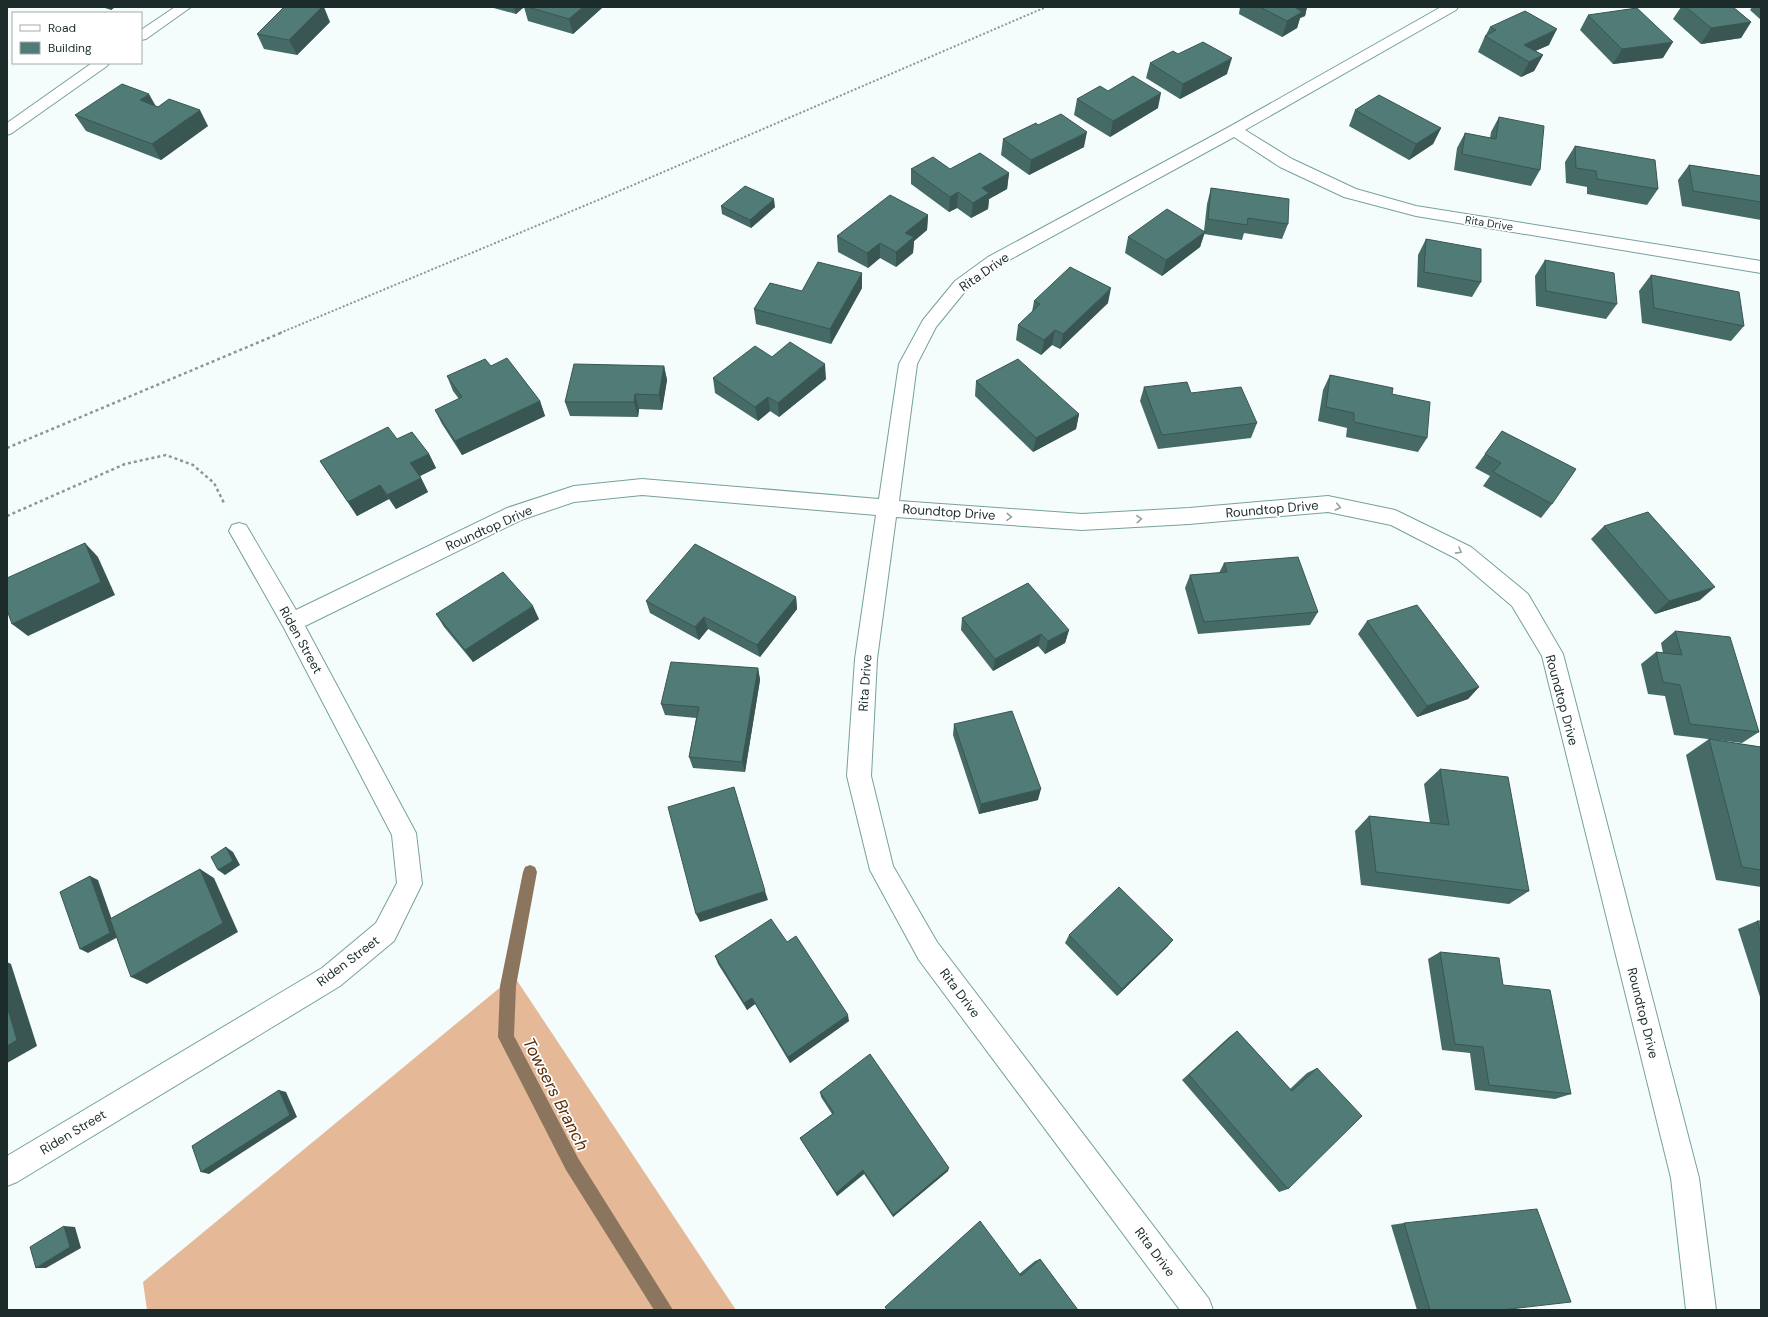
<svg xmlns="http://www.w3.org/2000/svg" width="1768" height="1317" viewBox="0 0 1768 1317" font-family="'DM Sans',sans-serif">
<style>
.forest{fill:#e5b998}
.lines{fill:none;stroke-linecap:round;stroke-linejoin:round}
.stream{fill:#8c755e;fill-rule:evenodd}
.service-casing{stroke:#76a19d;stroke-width:2}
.minor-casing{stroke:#76a19d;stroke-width:2}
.path-far1{stroke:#8a9796;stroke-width:2;stroke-dasharray:2 2;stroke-linecap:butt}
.path{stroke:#8a9796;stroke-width:2.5;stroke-dasharray:3 3;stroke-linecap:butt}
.service{fill:#fff;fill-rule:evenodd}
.minor{fill:#fff;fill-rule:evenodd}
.wall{fill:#466a66}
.shaded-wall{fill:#395653}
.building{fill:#517b77;stroke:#395653}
.oneway{stroke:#98a0a0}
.labels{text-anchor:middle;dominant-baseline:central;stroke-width:3.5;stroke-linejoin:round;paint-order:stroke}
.far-street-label{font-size:11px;fill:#1b2c2b;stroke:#fff}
.street-label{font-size:13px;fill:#1b2c2b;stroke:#fff}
.near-water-label{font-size:17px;font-style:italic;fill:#572e06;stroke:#fff}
</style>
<rect width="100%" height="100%" fill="#f4fdfc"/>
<polygon class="forest" points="514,976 736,1310 147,1310 143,1282"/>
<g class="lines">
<polygon class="stream" points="530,865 535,867 537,872 516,986 514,1036 578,1158 673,1310 654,1310 566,1170 498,1037 500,986 523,872 525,867"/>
<g class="service-casing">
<polygon id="service" points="92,63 109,63 107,66 12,133 7,135 7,123"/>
</g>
<g class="minor-casing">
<g id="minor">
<polygon points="175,7 191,7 146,39 141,40 141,30"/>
<polygon points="1441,7 1458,7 1456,10 1245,130 1292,159 1356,189 1416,206 1761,261 1761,273 1416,216 1344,197 1280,167 1234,137 1000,265 967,289 936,327 917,364 899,501 1082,514 1189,508 1328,496 1395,510 1471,547 1528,594 1563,654 1699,1178 1716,1310 1686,1310 1671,1178 1542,656 1512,606 1457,559 1391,525 1328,512 1189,524 1082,530 896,517 877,659 871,776 893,866 937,942 1209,1299 1213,1310 1180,1310 919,960 870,870 847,776 855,659 876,515 642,495 574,502 521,520 305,626 416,833 422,884 394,941 340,986 17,1182 7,1186 7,1156 322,968 376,923 397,883 392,835 284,628 229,531 232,525 239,523 246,525 296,610 507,508 574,486 642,479 879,499 899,364 923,320 955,281 988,257 1229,127"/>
</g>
</g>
<polyline class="path-far1" points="280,333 603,198 1046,7"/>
<g class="path">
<polyline points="7,448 283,332"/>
<polyline points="7,516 125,464 166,455 193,465 214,483 225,505"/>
</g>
<use href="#service" class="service"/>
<use href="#minor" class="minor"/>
</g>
<g class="wall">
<polygon points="102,7 115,7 111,10"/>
<polygon points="490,7 603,7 573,34 528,21 524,7 516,14"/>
<polygon points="1240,7 1307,7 1305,16 1300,18 1297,28 1282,37 1239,14"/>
<polygon points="1681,7 1733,7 1751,22 1741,38 1701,44 1673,19"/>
<polygon points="1752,7 1761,7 1761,20 1750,10"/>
<polygon points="1588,15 1663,58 1613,64 1580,30"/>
<polygon points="330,22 297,55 264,49 257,34"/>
<polygon points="1490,27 1549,45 1535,51 1543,55 1534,71 1521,77 1478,52 1485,36 1486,35"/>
<polygon points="1178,54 1227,74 1180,99 1146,78 1150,63"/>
<polygon points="1108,91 1158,108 1110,137 1074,115 1077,99"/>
<polygon points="156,106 208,126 161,160 86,131 75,115"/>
<polygon points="1355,110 1441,128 1433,144 1409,160 1349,126"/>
<polygon points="1499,117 1540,170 1531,186 1454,170 1457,148 1465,133 1490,138 1491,132"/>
<polygon points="1038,125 1084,147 1029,175 1001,155 1003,139"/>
<polygon points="1575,146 1658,189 1647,205 1587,194 1587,187 1566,183 1565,162"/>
<polygon points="1689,165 1761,176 1761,220 1682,206 1678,180"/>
<polygon points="911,169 950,169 1009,173 1007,189 989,199 988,209 971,218 957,208 949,212 911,184"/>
<polygon points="1211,188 1288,224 1282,239 1244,233 1242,240 1204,234 1200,247 1162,276 1125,253 1128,237 1204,231 1207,204"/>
<polygon points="721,206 775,207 751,228 722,214"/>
<polygon points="928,215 927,230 914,241 913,253 896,267 880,258 868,268 838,252 837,236"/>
<polygon points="1426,239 1481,282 1472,297 1417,287 1418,255"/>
<polygon points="1545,260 1617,304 1606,319 1536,306 1535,276"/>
<polygon points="862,273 862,288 831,344 756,324 754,309 802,291"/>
<polygon points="1651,275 1744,326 1731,341 1642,323 1639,291"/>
<polygon points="1034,301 1108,303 1060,349 1052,345 1041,355 1016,340 1018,325 1032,312"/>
<polygon points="772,357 826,379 779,417 770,411 758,421 715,393 713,378"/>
<polygon points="664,366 667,380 662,410 639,409 638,417 570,416 565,402"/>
<polygon points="1330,375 1392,394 1427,438 1418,452 1346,437 1347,428 1318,421 1323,390"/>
<polygon points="447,376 540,401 545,416 462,455 442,424 435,410 459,399 453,391"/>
<polygon points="976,381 1079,414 1076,429 1033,452 975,396"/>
<polygon points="1144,387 1257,423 1251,438 1158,449 1140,401"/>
<polygon points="1502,431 1552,504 1541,518 1483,486 1490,476 1475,468 1485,454"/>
<polygon points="397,439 429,454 436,468 420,476 428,492 396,509 389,499 357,516 320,461"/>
<polygon points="1604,526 1700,600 1655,614 1591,539"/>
<polygon points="1224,563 1318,612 1310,625 1198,634 1185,588 1190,575 1219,573"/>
<polygon points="796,597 797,609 760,657 708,629 699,640 650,613 646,601"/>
<polygon points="436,614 539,619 473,662 444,627"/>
<polygon points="962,618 1069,630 1065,643 1045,654 1038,646 993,671 961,630"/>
<polygon points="1367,621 1479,687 1468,699 1417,717 1358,634"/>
<polygon points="1675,631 1759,732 1742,743 1674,735 1665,696 1648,694 1641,664 1656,652 1663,653 1661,643"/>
<polygon points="758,668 760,680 745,772 693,768 689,757 696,718 665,715 661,704"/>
<polygon points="954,724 1038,800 979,814 953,735"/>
<polygon points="1709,739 1761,747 1761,887 1716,880 1686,755"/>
<polygon points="1440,769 1529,891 1509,904 1361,885 1355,831 1369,816 1430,823 1424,784"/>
<polygon points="1757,921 1761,921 1761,1000 1738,929"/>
<polygon points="1069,935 1173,940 1167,947 1117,996 1065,943"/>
<polygon points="787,942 849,1021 790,1063 755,1004 747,1010 718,964 715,956"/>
<polygon points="1440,952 1503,985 1571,1094 1555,1099 1475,1090 1470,1053 1442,1050 1428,959"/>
<polygon points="1237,1031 1290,1089 1307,1073 1317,1068 1288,1189 1279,1192 1182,1080 1229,1037"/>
<polygon points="820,1092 948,1171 893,1217 864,1174 837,1196 800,1138 832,1114 821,1097"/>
<polygon points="1404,1223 1501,1310 1417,1310 1391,1225"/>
<polygon points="1040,1259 1078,1310 887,1310 1019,1274 1035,1261"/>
</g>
<g class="shaded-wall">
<polygon points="109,7 115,7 111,10"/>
<polygon points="322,7 324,7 330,22 297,55 289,40"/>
<polygon points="514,7 524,7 516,14"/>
<polygon points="583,7 603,7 573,34 569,19"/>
<polygon points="1298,7 1307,7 1305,16 1300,18 1297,28 1282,37 1287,21 1296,8"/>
<polygon points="1751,22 1741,38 1701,44 1711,28"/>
<polygon points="1557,29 1549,45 1522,57 1524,45"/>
<polygon points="1673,42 1663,58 1613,64 1622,49"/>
<polygon points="1543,55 1534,71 1521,77 1529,62"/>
<polygon points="1232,58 1227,74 1180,99 1183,84"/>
<polygon points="1161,93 1158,108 1110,137 1113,121"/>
<polygon points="149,94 158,110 140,100"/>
<polygon points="200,110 208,126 161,160 152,144"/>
<polygon points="1441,128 1433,144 1409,160 1416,144"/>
<polygon points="1087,132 1084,147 1029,175 1031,160"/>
<polygon points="1009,173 1007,189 989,199 988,209 971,218 973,203 982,188"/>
<polygon points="958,192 957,208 949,212 950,197"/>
<polygon points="774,199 775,207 751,228 750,220"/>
<polygon points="928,215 927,230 914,241 913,253 896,267 896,252 905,233"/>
<polygon points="1205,232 1200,247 1162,276 1166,260"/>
<polygon points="880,243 880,258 868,268 867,253"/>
<polygon points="862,273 862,288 831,344 830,329"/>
<polygon points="1111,288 1108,303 1060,349 1063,334"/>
<polygon points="1055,330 1052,345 1041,355 1044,340"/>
<polygon points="825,364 826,379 779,417 778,403"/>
<polygon points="664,366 667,380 662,410 659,395"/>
<polygon points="635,394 639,409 638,417 634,402"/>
<polygon points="768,397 770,411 758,421 755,407"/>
<polygon points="540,401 545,416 462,455 455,441"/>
<polygon points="1079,414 1076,429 1033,452 1036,438"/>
<polygon points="429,454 436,468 418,477 410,463"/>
<polygon points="421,478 428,492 396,509 387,495"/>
<polygon points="380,485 389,499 357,516 348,502"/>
<polygon points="85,543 98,557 115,595 28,636 12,624"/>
<polygon points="1715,587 1700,600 1655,614 1669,601"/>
<polygon points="796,597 797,609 760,657 757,645"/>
<polygon points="533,606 539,619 473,662 465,650"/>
<polygon points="704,617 708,629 699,640 695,627"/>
<polygon points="1069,630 1065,643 1045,654 1048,641"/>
<polygon points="1041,634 1038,646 993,671 995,659"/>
<polygon points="758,668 760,680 745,772 742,762"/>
<polygon points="1479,687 1468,699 1417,717 1427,706"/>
<polygon points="1041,789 1038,800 979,814 981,804"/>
<polygon points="226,847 233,852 240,865 225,875 218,870"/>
<polygon points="200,869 214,878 238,932 147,984 131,977"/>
<polygon points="90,876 98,880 118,937 88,953 80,949"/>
<polygon points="765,891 768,900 700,922 696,914"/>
<polygon points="1173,940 1167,947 1117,996 1122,989"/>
<polygon points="7,962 11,964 37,1046 7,1063"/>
<polygon points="752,998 755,1004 747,1010 744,1003"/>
<polygon points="848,1015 849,1021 790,1063 788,1057"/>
<polygon points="279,1090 286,1092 297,1117 209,1174 201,1172"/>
<polygon points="949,1168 948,1171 893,1217 893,1215"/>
<polygon points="863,1170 864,1174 837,1196 836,1193"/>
<polygon points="64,1226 75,1227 81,1248 46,1268 36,1268"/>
</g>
<g class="building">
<polygon points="284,7 322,7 289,40 257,34"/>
<polygon points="528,7 583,7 569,19"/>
<polygon points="1260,7 1298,7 1296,8 1302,12 1287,21"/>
<polygon points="1686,7 1733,7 1751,22 1711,28"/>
<polygon points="1637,8 1673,42 1622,49 1588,15"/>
<polygon points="1525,11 1557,29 1524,45 1543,55 1529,62 1485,36 1496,30 1490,27"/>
<polygon points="1203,42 1232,58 1183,84 1150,63 1173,51 1178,54"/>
<polygon points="1133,76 1161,93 1113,121 1077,99 1100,86 1108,91"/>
<polygon points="122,84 149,94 140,100 158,107 169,99 200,110 152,144 75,115"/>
<polygon points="1379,95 1441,128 1416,144 1355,110"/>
<polygon points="1061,114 1087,132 1031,160 1003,139 1036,123 1038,125"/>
<polygon points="1499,117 1544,126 1540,170 1462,154 1465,133 1496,139"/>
<polygon points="1575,146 1655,160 1658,189 1597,179 1596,171 1576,168"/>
<polygon points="980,153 1009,173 982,188 989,193 973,203 958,192 950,197 911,169 933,157 950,169"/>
<polygon points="1689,165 1761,176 1761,202 1693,191"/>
<polygon points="745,186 774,199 750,220 721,206"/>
<polygon points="1211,188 1289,199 1288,224 1248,218 1247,225 1208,219"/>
<polygon points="890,195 928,215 905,233 914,237 896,252 880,243 867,253 837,236"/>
<polygon points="1167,209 1205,232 1166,260 1128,237"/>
<polygon points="1426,239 1481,249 1481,282 1424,272"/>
<polygon points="1545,260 1614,273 1617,304 1546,291"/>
<polygon points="818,262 862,273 830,329 754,309 770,283 802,291"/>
<polygon points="1070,267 1111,288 1063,334 1055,330 1044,340 1018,325 1040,304 1034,301"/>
<polygon points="1651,275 1739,292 1744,326 1654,308"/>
<polygon points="790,342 825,364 778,403 768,397 755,407 713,378 755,346 772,357"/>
<polygon points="507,358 540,401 455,441 435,410 462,397 447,376 485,359 491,366"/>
<polygon points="1018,359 1079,414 1036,438 976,381"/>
<polygon points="574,364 664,366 659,395 635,394 634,402 565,402"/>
<polygon points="1330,375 1393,388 1392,394 1430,402 1427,438 1354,422 1354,413 1326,407"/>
<polygon points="1187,382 1191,393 1241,387 1257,423 1162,435 1144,387"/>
<polygon points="388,427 397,439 412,432 429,454 410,463 421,478 387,495 380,485 348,502 320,461"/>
<polygon points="1502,431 1576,469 1552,504 1493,472 1501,463 1485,454"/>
<polygon points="1648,512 1715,587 1669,601 1604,526"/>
<polygon points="85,543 101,582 12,624 7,610 7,578"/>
<polygon points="695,544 796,597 757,645 704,617 695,627 646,601"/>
<polygon points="1298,557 1318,612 1204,622 1190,575 1227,572 1224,563"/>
<polygon points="503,572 533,606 465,650 436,614"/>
<polygon points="1028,583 1069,630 1048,641 1041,634 995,659 962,618"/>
<polygon points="1417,605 1479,687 1427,706 1367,621"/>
<polygon points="1675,631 1730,637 1759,732 1690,724 1680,685 1663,682 1656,652 1682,655"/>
<polygon points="671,662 758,668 742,762 689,757 699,707 661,704"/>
<polygon points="1012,711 1041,789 981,804 954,724"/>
<polygon points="1709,739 1761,747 1761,870 1742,867"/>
<polygon points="1440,769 1508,777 1529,891 1376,872 1369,816 1449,825"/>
<polygon points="734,787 765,891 696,914 668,807"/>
<polygon points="226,847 233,861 218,870 211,857"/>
<polygon points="200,869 223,923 131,977 110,919"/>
<polygon points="90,876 110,933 80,949 60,892"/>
<polygon points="1119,887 1173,940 1122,989 1069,935"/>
<polygon points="771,919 787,942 796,936 848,1015 788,1057 752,998 744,1003 715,956"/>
<polygon points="1757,921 1761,921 1761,934"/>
<polygon points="1440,952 1499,958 1503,985 1550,990 1571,1094 1489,1085 1483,1047 1455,1044"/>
<polygon points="7,1006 17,1040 7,1046"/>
<polygon points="1237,1031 1292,1091 1317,1068 1362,1116 1288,1189 1189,1075"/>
<polygon points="870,1054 949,1168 893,1215 863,1170 836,1193 800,1138 834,1113 820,1092"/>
<polygon points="279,1090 290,1115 201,1172 192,1146"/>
<polygon points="1537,1209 1571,1302 1501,1310 1430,1310 1404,1223"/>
<polygon points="980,1221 1021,1276 1040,1259 1078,1310 887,1310 885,1307"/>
<polygon points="64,1226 70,1247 36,1268 30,1247"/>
</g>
<defs><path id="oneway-chevron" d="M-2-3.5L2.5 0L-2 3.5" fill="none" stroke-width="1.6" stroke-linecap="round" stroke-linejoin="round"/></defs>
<g class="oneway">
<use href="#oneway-chevron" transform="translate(1338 507) rotate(12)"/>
<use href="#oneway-chevron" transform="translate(1009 517) rotate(4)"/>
<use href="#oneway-chevron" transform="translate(1139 519) rotate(-3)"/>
<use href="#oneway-chevron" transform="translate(1459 551) rotate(29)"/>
</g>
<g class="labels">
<g class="far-street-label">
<text transform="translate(1489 223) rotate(9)">Rita Drive</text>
</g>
<g class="street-label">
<text transform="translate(984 272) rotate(-35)">Rita Drive</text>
<text transform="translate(1272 509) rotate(-5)">Roundtop Drive</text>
<text transform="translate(949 512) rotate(4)">Roundtop Drive</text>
<text transform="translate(489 528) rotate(-24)">Roundtop Drive</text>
<text transform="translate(301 640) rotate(61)">Riden Street</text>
<text transform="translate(865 683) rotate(-86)">Rita Drive</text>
<text transform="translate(1562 700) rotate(75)">Roundtop Drive</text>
<text transform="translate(348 961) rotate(-37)">Riden Street</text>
<text transform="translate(960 993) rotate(53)">Rita Drive</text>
<text transform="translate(1643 1013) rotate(76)">Roundtop Drive</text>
<text transform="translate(73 1132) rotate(-31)">Riden Street</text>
<text transform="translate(1155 1252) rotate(53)">Rita Drive</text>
</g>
<g class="near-water-label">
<text transform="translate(556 1094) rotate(63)">Towsers Branch</text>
</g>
</g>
<rect width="1768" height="1317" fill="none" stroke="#1b2c2b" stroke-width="16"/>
<rect x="12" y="12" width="130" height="52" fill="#ffffff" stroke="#a4abaa"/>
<rect x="20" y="25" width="20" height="6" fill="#ffffff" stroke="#a4abaa"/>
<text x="48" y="32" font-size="12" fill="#1b2c2b">Road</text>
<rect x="20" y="42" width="20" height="12" fill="#517b77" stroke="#a4abaa"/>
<text x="48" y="52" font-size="12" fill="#1b2c2b">Building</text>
</svg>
